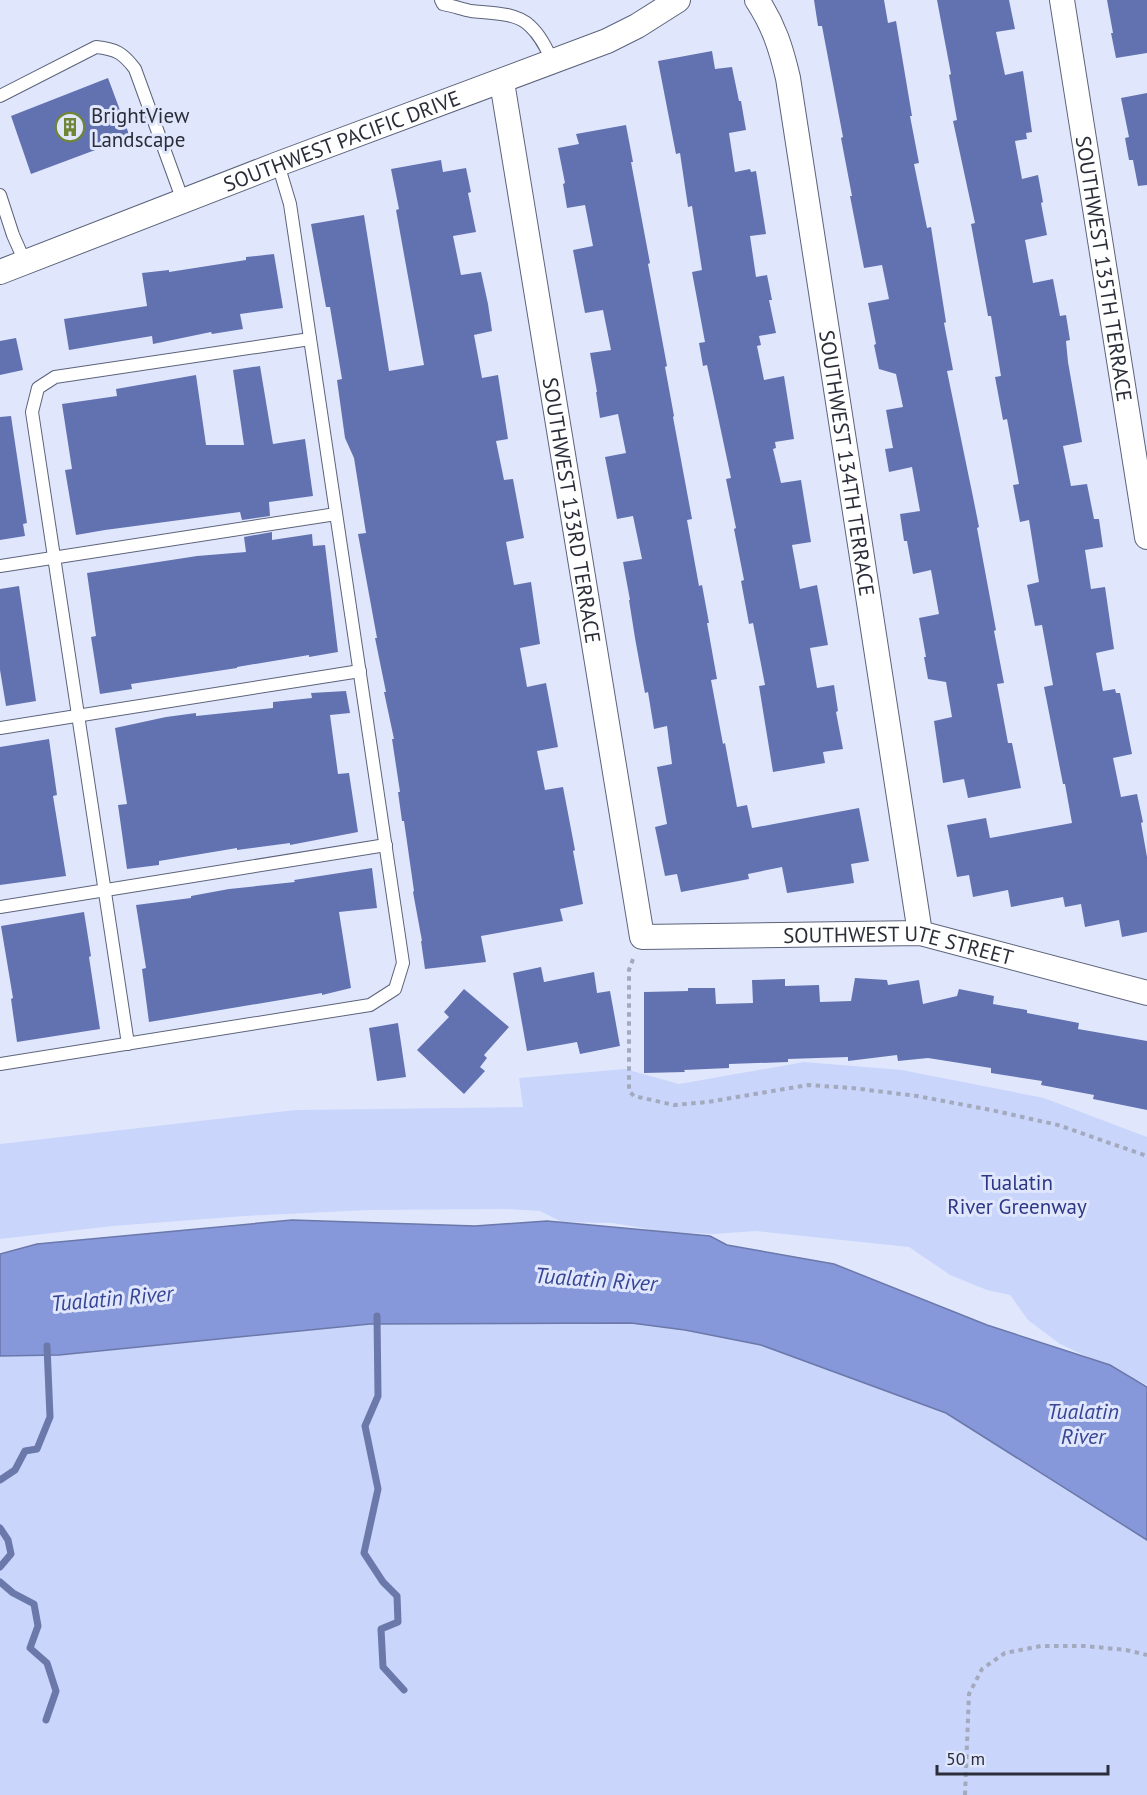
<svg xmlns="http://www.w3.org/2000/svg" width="1147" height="1795" viewBox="0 0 1147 1795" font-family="'PT Sans',sans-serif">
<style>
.green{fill:#cad5fc}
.water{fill:#8697da;stroke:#6b78aa;stroke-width:1.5}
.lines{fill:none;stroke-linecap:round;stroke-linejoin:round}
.stream{stroke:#6b78aa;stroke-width:7}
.building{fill:#6272b1}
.service-casing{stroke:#5c637a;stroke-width:14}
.minor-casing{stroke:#5c637a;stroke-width:26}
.path{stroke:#a4aabd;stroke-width:4;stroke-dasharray:4.5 4.5;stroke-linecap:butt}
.service{stroke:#fff;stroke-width:12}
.minor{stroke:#fff;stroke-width:24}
.labels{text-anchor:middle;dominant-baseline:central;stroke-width:6;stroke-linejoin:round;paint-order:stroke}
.poi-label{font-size:21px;fill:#2b2e39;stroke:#e0e7fd;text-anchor:start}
.street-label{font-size:21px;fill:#2b2e39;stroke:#e0e7fd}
.park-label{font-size:21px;fill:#2c3785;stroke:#e0e7fd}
.water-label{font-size:22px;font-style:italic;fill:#374594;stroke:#e0e7fd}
</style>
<rect width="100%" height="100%" fill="#e0e7fd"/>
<g class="green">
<polygon points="804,1062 902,1070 1044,1098 1147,1137 1147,1385 1060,1344 1028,1320 1010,1295 987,1290 950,1275 909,1247 756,1231 713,1234 664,1232 613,1223 562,1222 540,1211 506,1209 370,1210 245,1216 113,1226 0,1239 0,1144 296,1110 523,1107 519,1078 625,1069 679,1084"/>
<polygon points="631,1323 685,1330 761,1345 946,1413 1147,1540 1147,1795 0,1795 0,1356 59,1355 370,1324"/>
</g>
<polygon class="water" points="292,1220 475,1226 547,1221 710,1236 727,1245 834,1264 987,1325 1110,1365 1147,1387 1147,1540 946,1413 761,1345 685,1330 631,1323 370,1324 59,1355 0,1356 0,1254 37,1244"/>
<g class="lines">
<g class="stream">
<polyline points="377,1316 378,1396 365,1426 378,1489 364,1553 383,1582 397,1596 398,1622 381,1629 383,1667 404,1690"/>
<polyline points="0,1480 15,1470 25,1451 37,1449 50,1417 47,1346"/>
<polyline points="0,1528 8,1540 11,1554 0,1567"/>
<polyline points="0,1582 13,1593 34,1604 38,1626 30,1648 47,1663 56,1691 46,1720"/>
</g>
</g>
<g class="building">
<polygon points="814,0 884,0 888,23 896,21 912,116 910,116 919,163 914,164 927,228 931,227 946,322 944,323 953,370 947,371 973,497 979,527 977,528 996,630 994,631 1004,683 997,684 1008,743 1012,743 1021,788 968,798 964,779 943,783 934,721 952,717 946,682 928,679 924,657 926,657 919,618 939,614 931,570 913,574 907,541 904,541 900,514 920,511 912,467 889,472 885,449 893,448 886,410 903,407 896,374 879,369 874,345 876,344 868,303 889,299 882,265 864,268 850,196 852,196 841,138 843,137 822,26 818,26"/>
<polygon points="937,0 1009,0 1015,29 996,32 1005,75 1023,71 1032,132 1026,133 1027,139 1015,141 1022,179 1038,175 1043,202 1041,203 1047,235 1025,240 1033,283 1053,279 1060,316 1066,315 1070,340 1066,341 1068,362 1082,442 1063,446 1071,486 1087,484 1094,519 1099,519 1103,547 1085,550 1091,589 1105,587 1114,649 1096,653 1103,691 1115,689 1116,693 1120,693 1132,754 1113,758 1121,797 1137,794 1143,822 1141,823 1147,857 1147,932 1122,937 1119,920 1085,927 1081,904 1065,907 1063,897 1011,907 1008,890 973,897 969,875 957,877 947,825 986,818 990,838 1072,823 1065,784 1063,784 1044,687 1053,685 1042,625 1035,626 1027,585 1039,582 1029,520 1020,522 1013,485 1019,484 1007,419 1003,420 995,377 1001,376 991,316 988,316 971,224 975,223 953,121 957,120 949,75 951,74"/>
<polygon points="1107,0 1147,0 1147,53 1116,58 1111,33 1113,33"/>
<polygon points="712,51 715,69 732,67 739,101 741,101 746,130 729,133 735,172 750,169 751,172 756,171 766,234 750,236 756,277 767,275 772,300 769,300 776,333 759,336 761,345 757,346 764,380 784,376 794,439 775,442 776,448 773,449 781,483 801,480 811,542 792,545 800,589 817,585 828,645 810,648 817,688 834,685 838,711 836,712 843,749 823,752 825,763 773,772 759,686 765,685 753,623 749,624 741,581 744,580 734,529 736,528 726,479 731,478 707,365 703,366 699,343 705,342 692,272 702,270 692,206 688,207 680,153 676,154 658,61"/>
<polygon points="108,78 130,137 31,174 11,116"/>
<polygon points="1147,93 1147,185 1138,186 1133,160 1129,160 1125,138 1129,137 1121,98"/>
<polygon points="626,125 633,162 631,162 650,263 648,264 667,366 665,367 674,416 673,417 692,519 687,520 699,586 702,585 709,623 707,623 717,679 711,680 723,744 725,743 737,807 747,805 752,828 859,808 869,861 851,864 854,883 787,893 782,867 748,874 749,879 681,892 677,874 665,876 655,827 667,824 657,767 672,764 667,726 654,729 648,692 645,693 635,638 629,600 630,600 623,562 642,559 633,516 617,519 605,457 626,453 618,414 600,418 596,392 597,392 590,353 611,350 603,310 585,313 573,250 593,246 585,205 567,208 563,184 565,183 558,148 579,144 576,134"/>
<polygon points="441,160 443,172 466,168 471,192 468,193 476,232 453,236 461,275 481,272 488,304 492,331 474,335 482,378 498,375 508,439 496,441 504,480 513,479 524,538 506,542 514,585 531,582 540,644 520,648 527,687 546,683 558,747 537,751 545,790 563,787 575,850 573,851 583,904 560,909 563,921 481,936 486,962 425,969 421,941 422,941 413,892 414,891 404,821 402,821 398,792 400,792 392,739 394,739 384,692 386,692 375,638 377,638 358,534 366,533 354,458 345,438 337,380 342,379 330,307 326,307 311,224 364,215 389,371 424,365 396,210 399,209 391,169"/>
<polygon points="274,254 283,308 240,314 243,329 212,334 211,332 153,344 152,336 69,350 64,319 147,306 142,273 169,270 169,272 246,260 246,257"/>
<polygon points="16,338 23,370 0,375 0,341"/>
<polygon points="260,366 273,444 305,439 313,496 269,502 270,516 242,520 240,512 105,530 76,535 65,470 72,469 62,404 117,396 116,389 196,375 206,445 244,445 233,370"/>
<polygon points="11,416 27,523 23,524 25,536 0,540 0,417"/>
<polygon points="272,532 272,540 312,534 313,546 325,545 338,652 309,657 309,655 237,667 237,668 131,684 132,689 100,694 91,637 96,636 87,573 197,556 246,552 244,537"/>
<polygon points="19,586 36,701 6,706 0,670 0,589"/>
<polygon points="346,691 350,713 330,715 338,774 349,773 358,832 290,845 290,843 237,850 237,848 159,861 159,865 127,869 118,805 127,804 115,728 166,717 196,713 196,716 273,708 273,702 312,698 311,693"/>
<polygon points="49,739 57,795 53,796 66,876 0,885 0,747"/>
<polygon points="372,868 377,908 339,912 351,988 322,995 322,993 149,1022 142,969 146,968 136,905 191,898 191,896 229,889 295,882 294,880"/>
<polygon points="84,912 91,956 89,957 100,1029 17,1042 11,999 13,998 1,926"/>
<polygon points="541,967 544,982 594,972 597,993 610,991 620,1046 580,1054 577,1042 527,1051 513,973"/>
<polygon points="855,978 887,980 888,985 919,980 923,1004 957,996 959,989 994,996 993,1004 1027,1010 1027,1013 1079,1023 1078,1029 1147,1041 1147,1110 1093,1099 1094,1095 1041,1085 1042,1081 991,1073 991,1068 928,1058 898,1061 897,1055 848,1061 848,1057 788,1059 788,1062 729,1064 729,1068 684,1070 685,1072 644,1073 644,992 688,991 688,988 715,988 716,1004 753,1003 752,980 785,979 785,986 819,985 820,1002 851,1001"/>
<polygon points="464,989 509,1027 484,1055 487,1058 480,1067 485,1071 464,1094 417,1050 449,1017 444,1012"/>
<polygon points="398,1023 406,1077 377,1081 369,1028"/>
</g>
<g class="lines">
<g class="service-casing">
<g id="service">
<path d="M441 0 443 4C453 6 462 9 471 11 489 13 516 12 530 26 541 36 547 50 553 62"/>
<path d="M0 96 96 47C116 49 123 53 135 69L183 201"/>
<polyline points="0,195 13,235 25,262"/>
<polyline points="0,566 336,514"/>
<polyline points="0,728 360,671"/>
<polyline points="0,907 386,845"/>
<polyline points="128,1044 32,412 38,388 55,377 310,339"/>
<polyline points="0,1064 370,1005 395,989 403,963 290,204 278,164"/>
</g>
</g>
<g class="minor-casing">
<g id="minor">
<path id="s1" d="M757 0C774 26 781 48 788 78L920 933"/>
<path id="s2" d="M1062 0 1147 537"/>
<path id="s3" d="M502 82 642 937 920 933 1147 993"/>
<path id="s4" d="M0 272 278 164 607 41 637 26 678 0"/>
</g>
</g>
<g class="path">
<polyline points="633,959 629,970 629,1091 634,1096 674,1105 708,1102 808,1085 852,1088 917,1096 991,1110 1058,1125 1147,1156"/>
<polyline points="965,1795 969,1694 982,1669 1005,1653 1041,1646 1085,1646 1126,1650 1147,1655"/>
</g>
<use href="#service" class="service"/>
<use href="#minor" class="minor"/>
</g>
<defs>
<g id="building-ring" transform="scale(1.5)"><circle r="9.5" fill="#e0e7fd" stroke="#708536" stroke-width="1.5"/><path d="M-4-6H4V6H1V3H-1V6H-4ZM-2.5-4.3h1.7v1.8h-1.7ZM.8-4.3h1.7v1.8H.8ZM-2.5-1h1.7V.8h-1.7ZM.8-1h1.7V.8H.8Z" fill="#708536"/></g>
</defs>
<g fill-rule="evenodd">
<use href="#building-ring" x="70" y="127"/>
</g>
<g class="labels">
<g class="poi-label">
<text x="91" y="115">BrightView<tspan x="91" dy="24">Landscape</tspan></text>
</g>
<g class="street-label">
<text stroke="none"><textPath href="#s4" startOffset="366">SOUTHWEST PACIFIC DRIVE</textPath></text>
<text stroke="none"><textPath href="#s2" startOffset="272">SOUTHWEST 135TH TERRACE</textPath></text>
<text stroke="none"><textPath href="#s1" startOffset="474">SOUTHWEST 134TH TERRACE</textPath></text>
<text stroke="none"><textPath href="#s3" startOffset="434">SOUTHWEST 133RD TERRACE</textPath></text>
<text stroke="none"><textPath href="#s3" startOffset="1124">SOUTHWEST UTE STREET</textPath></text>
</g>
<g class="park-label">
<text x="1017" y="1182">Tualatin<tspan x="1017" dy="24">River Greenway</tspan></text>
</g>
<g class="water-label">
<text transform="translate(596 1279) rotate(4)">Tualatin River</text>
<text transform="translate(112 1298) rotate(-5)">Tualatin River</text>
<text x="1083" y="1411">Tualatin<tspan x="1083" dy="25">River</tspan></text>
</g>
</g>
<path d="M937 1765v9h171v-9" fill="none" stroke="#2b2e39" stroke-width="3"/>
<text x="946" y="1765" font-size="18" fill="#2b2e39" stroke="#e0e7fd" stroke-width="4.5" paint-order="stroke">50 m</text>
</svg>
